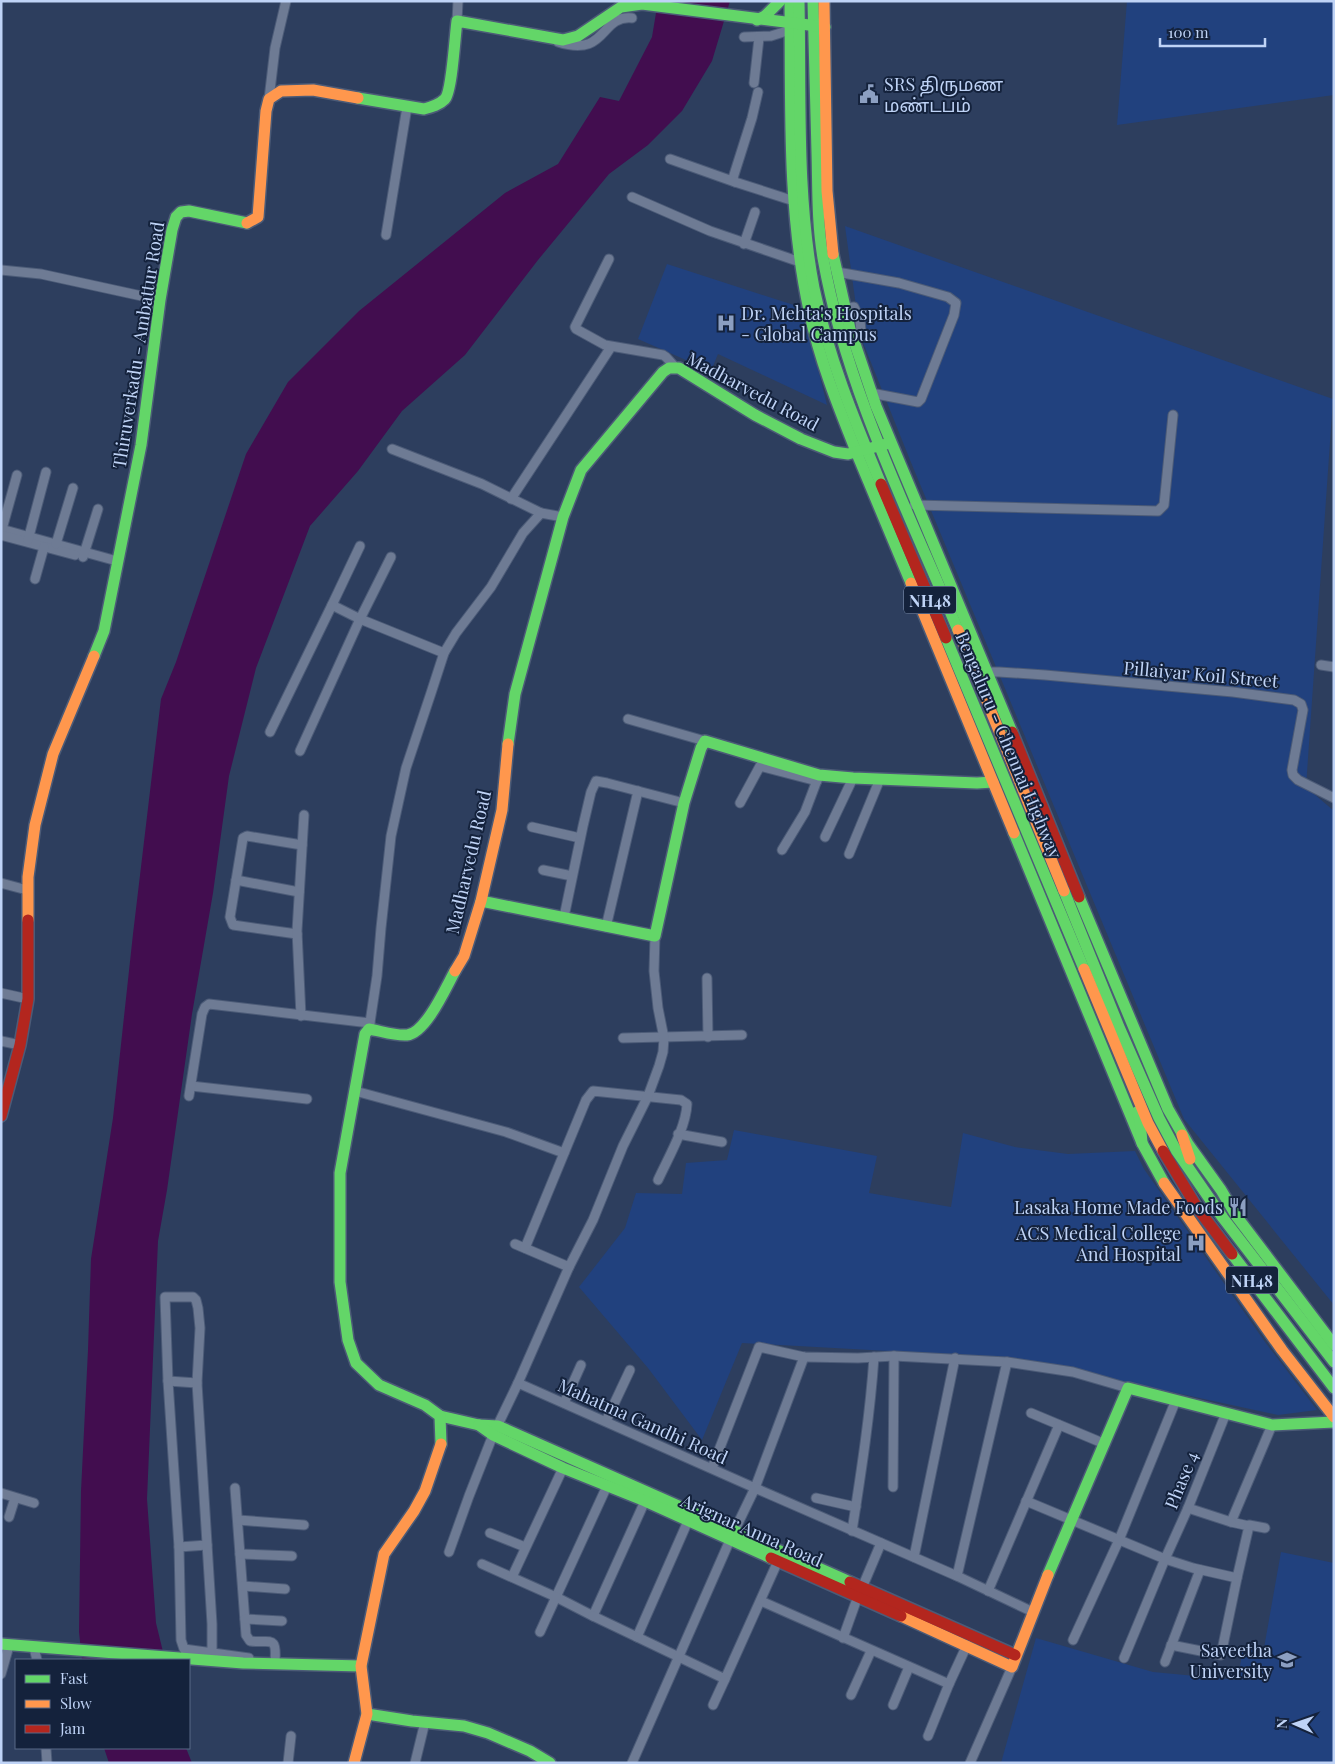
<svg xmlns="http://www.w3.org/2000/svg" width="1335" height="1764" viewBox="0 0 1335 1764" font-family="'Playfair Display','Noto Sans Tamil',serif">
<style>
.built{fill:#21417e}
.water{fill:#420d4f}
.lines{fill:none;stroke-linecap:round;stroke-linejoin:round}
.street-casing{stroke:#4c5b77;stroke-width:11}
.fast-casing{stroke:#4c5b77;stroke-width:14}
.slow-casing{stroke:#4c5b77;stroke-width:14}
.jam-casing{stroke:#4c5b77;stroke-width:14}
.street{stroke:#6e7b94;stroke-width:9}
.fast{stroke:#63d668;stroke-width:11}
.slow{stroke:#ff974d;stroke-width:11}
.jam{stroke:#b3261e;stroke-width:11}
.labels{text-anchor:middle;dominant-baseline:central;stroke-width:4;stroke-linejoin:round;paint-order:stroke}
.shield{fill:#14223c;stroke:#8c9ebe;stroke-width:1}
.shield-label{font-size:16px;font-weight:bold;fill:#bfd3f6}
.poi-label{font-size:18px;fill:#bfd3f6;stroke:#14223c;text-anchor:end}
.street-label{font-size:18px;fill:#bfd3f6;stroke:#14223c}
</style>
<rect width="100%" height="100%" fill="#2d3e5e"/>
<g class="built">
<polygon points="1127,1 1334,1 1334,95 1117,125"/>
<polygon points="845,226 1333,399 1306,787 1334,811 1334,1305 1184,1119 910,460 860,335"/>
<polygon points="667,264 803,308 827,405 718,354 711,371 638,339"/>
<polygon points="734,1130 877,1156 869,1193 951,1207 963,1133 1015,1147 1068,1154 1135,1151 1144,1169 1265,1342 1317,1410 1278,1415 1015,1358 742,1343 702,1440 648,1368 579,1287 625,1228 636,1193 682,1194 686,1163 727,1160"/>
<polygon points="1281,1552 1334,1563 1334,1763 1001,1763 1036,1638 1153,1672 1238,1680 1243,1646 1264,1648"/>
</g>
<g class="water">
<polygon points="658,1 730,1 712,61 682,111 648,145 609,174 538,260 465,355 402,411 358,471 310,526 256,668 229,776 213,893 192,1014 167,1190 158,1241 147,1499 156,1623 165,1660 82,1660 79,1632 81,1491 88,1350 91,1259 113,1118 133,934 161,699 176,662 246,454 288,382 359,311 505,193 558,164 600,97 619,101 652,37"/>
<polygon points="104,1748 186,1748 192,1763 109,1763"/>
</g>
<g class="lines">
<g class="street-casing">
<g id="street">
<polyline points="457,21 458,1"/>
<polyline points="744,37 771,36 790,30"/>
<path d="M558 42C608 58 599 15 632 18"/>
<polyline points="754,83 759,38"/>
<polyline points="758,92 752,118 733,178 735,182 794,201"/>
<polyline points="269,99 275,48 286,1"/>
<polyline points="670,159 735,182"/>
<polyline points="632,197 710,231 800,262"/>
<polyline points="386,235 407,107"/>
<polyline points="744,244 755,212"/>
<polyline points="609,259 575,327 576,329 605,345 663,355 666,357 675,367"/>
<polyline points="1,270 41,274 160,300"/>
<polyline points="837,272 899,283 948,297 956,303 954,315 921,399 918,402 871,393"/>
<polyline points="844,308 854,307 860,320 861,331 852,336"/>
<polyline points="392,449 482,484 541,513"/>
<polyline points="511,499 611,347"/>
<polyline points="914,505 1158,511 1164,505 1173,415"/>
<polyline points="1,529 117,561"/>
<polyline points="2,529 17,475"/>
<polyline points="1,535 75,555"/>
<polyline points="28,540 46,472"/>
<polyline points="56,544 73,488"/>
<polyline points="360,546 332,605 360,619 444,653"/>
<polyline points="83,557 98,509"/>
<polyline points="35,579 44,547"/>
<polyline points="1321,665 1334,667"/>
<polyline points="982,676 990,672 999,672 1045,675 1233,692 1294,700 1301,704 1303,710 1292,770 1293,775 1298,780 1334,798"/>
<polyline points="628,719 705,741"/>
<polyline points="270,732 332,605"/>
<polyline points="300,751 360,619 391,557"/>
<polyline points="740,803 760,766 817,781"/>
<polyline points="532,827 580,838"/>
<polyline points="825,837 853,778"/>
<polyline points="782,850 805,812 819,775"/>
<polyline points="849,854 880,779"/>
<polyline points="543,870 572,876"/>
<polyline points="236,880 299,892"/>
<polyline points="1,883 27,890"/>
<polyline points="564,917 583,826 591,792 596,781 607,783 684,803"/>
<polyline points="606,927 638,791"/>
<polyline points="297,934 233,925 230,917 243,838 247,836 302,845"/>
<polyline points="707,978 708,1037"/>
<polyline points="1,993 28,999"/>
<polyline points="301,1016 297,931 304,815"/>
<polyline points="369,1029 377,976 381,928 391,836 406,768 431,693 444,653 456,633 491,587 523,533 541,513 563,517"/>
<polyline points="623,1038 742,1035"/>
<polyline points="1,1041 20,1045"/>
<polyline points="191,1086 307,1099"/>
<polyline points="355,1091 506,1132 564,1153"/>
<polyline points="189,1096 202,1014 205,1007 209,1004 370,1023"/>
<polyline points="678,1134 722,1142"/>
<polyline points="515,1244 569,1267"/>
<path d="M525 1248 586 1100 593 1091 681 1100 687 1104C686 1128 668 1158 658 1180"/>
<polyline points="168,1381 197,1383"/>
<polyline points="518,1383 755,1488 804,1357"/>
<polyline points="564,1403 581,1365"/>
<polyline points="1031,1413 1105,1444"/>
<polyline points="606,1421 630,1370"/>
<polyline points="712,1468 759,1347 804,1357 858,1358 894,1356 1007,1362"/>
<polyline points="607,1486 556,1597 593,1616 645,1501"/>
<polyline points="893,1487 894,1356"/>
<path d="M235 1488 246 1635 250 1641C270 1644 277 1634 275 1661"/>
<polyline points="1,1493 34,1503"/>
<polyline points="816,1498 856,1507"/>
<polyline points="1026,1501 1165,1559 1193,1568 1237,1578 1249,1526 1231,1522 1272,1425"/>
<polyline points="1188,1508 1231,1522"/>
<polyline points="9,1517 15,1498"/>
<polyline points="238,1520 304,1525"/>
<polyline points="688,1521 637,1637 725,1679 778,1561"/>
<polyline points="1249,1525 1265,1528"/>
<path d="M852 1531C861 1473 870 1416 874 1357"/>
<polyline points="490,1533 525,1547"/>
<polyline points="179,1547 207,1545"/>
<polyline points="449,1552 469,1496 493,1435 518,1383 569,1267 593,1220 623,1146 648,1096 659,1066 663,1052 664,1038 658,1008 654,971 655,936"/>
<polyline points="240,1554 292,1556"/>
<polyline points="914,1557 955,1358"/>
<polyline points="482,1564 556,1597 540,1632"/>
<polyline points="512,1577 563,1468"/>
<polyline points="243,1586 285,1589"/>
<polyline points="862,1588 881,1543"/>
<polyline points="988,1591 1059,1425"/>
<polyline points="761,1601 949,1684 928,1736"/>
<polyline points="1033,1612 957,1576 1007,1362 1073,1372 1128,1388"/>
<polyline points="593,1616 637,1637"/>
<polyline points="245,1619 282,1621"/>
<polyline points="843,1638 858,1596"/>
<polyline points="1073,1640 1119,1540 1176,1400"/>
<polyline points="1171,1645 1221,1655 1237,1578"/>
<polyline points="34,1648 37,1660"/>
<polyline points="212,1652 212,1624 197,1383 200,1328 198,1308 196,1300 193,1297 165,1297 168,1381 179,1547 181,1640 184,1649 249,1658"/>
<polyline points="1124,1658 1165,1559 1188,1508 1226,1413"/>
<polyline points="1165,1662 1200,1570"/>
<polyline points="1,1674 9,1646"/>
<polyline points="949,1684 967,1645"/>
<polyline points="851,1695 871,1651"/>
<polyline points="713,1705 725,1679"/>
<polyline points="893,1705 909,1667"/>
<polyline points="46,1748 47,1763"/>
<polyline points="288,1763 291,1736"/>
<polyline points="415,1763 425,1722"/>
<polyline points="632,1763 730,1540 755,1488 957,1576"/>
<polyline points="970,1763 1012,1667"/>
</g>
</g>
<g class="fast-casing">
<g id="fast">
<path d="M790 1C791 104 787 209 809 310 820 363 840 411 860 461 877 501 894 542 911 583"/>
<path d="M799 1C801 96 796 194 814 288 828 356 854 419 881 484"/>
<path d="M813 1C814 51 816 102 817 152 818 187 817 223 823 258 846 388 907 509 958 630"/>
<polyline points="757,20 765,16 780,1"/>
<path d="M358 98 424 109C432 107 439 105 445 99 452 91 455 35 457 21L563 40 578 36 621 7 642 4 825 27"/>
<polyline points="833,254 850,329 876,406 1012,732"/>
<polyline points="946,638 1084,969"/>
<polyline points="94,656 104,631 141,445 160,300 172,230 176,217 181,212 189,211 247,223"/>
<polyline points="508,744 515,694 563,517 581,470 663,372 669,368 679,368 755,415 801,439 834,452 848,454 890,443"/>
<polyline points="1014,833 1142,1143 1164,1183"/>
<polyline points="1064,891 1119,1027 1159,1118 1176,1150 1223,1218 1334,1362"/>
<polyline points="1079,897 1168,1109 1188,1144 1221,1190 1237,1217 1334,1345"/>
<polyline points="481,901 655,936 684,803 701,748 705,741 819,775 853,778 977,783 993,782"/>
<polyline points="1137,1112 1140,1120 1142,1143"/>
<polyline points="1232,1254 1334,1388"/>
<polyline points="440,1416 479,1425 498,1426 850,1582"/>
<polyline points="479,1425 493,1435 563,1468 645,1501 771,1558"/>
<path d="M441 1444 440 1416 425 1405 379 1385 356 1363 348 1340 340 1282V1173L365 1034 369 1029C381 1031 395 1036 407 1035 426 1033 446 987 455 971"/>
<polyline points="1048,1575 1128,1388 1272,1425 1334,1422"/>
<polyline points="1,1644 243,1663 361,1666"/>
<polyline points="367,1714 412,1721 464,1726 488,1733 530,1751 550,1763"/>
</g>
</g>
<g class="slow-casing">
<g id="slow">
<polyline points="824,1 827,191 833,254"/>
<polyline points="247,223 258,217 266,111 269,99 281,91 313,90 358,98"/>
<polyline points="911,583 1014,833"/>
<polyline points="958,630 1064,891"/>
<polyline points="28,920 28,877 35,825 53,754 94,656"/>
<polyline points="1084,969 1148,1123 1163,1151"/>
<polyline points="455,971 464,956 481,901 502,810 508,744"/>
<polyline points="1182,1135 1190,1159"/>
<polyline points="1164,1183 1282,1350 1334,1417"/>
<polyline points="901,1616 1012,1667 1048,1575"/>
<polyline points="354,1763 367,1714 361,1666 384,1554 414,1511 425,1491 441,1444"/>
</g>
</g>
<g class="jam-casing">
<g id="jam">
<polyline points="881,484 946,638"/>
<polyline points="1012,732 1079,897"/>
<polyline points="1,1116 20,1045 28,999 28,920"/>
<polyline points="1163,1151 1198,1209 1232,1254"/>
<polyline points="771,1558 901,1616"/>
<polyline points="850,1582 1015,1655"/>
</g>
</g>
<use href="#street" class="street"/>
<use href="#fast" class="fast"/>
<use href="#slow" class="slow"/>
<use href="#jam" class="jam"/>
</g>
<defs>
<g id="civic-bare" transform="scale(1.5)"><path d="M-.6-6.5H3V-4.5H.6V-3L4-1V1h2V6H-6V1h2V-1L-.6-3ZM-1.2 2.5V6h2.4V2.5Z" fill="#8c9fc1" stroke="#14223c" stroke-width="2.5" paint-order="stroke"/></g>
<g id="hospital-bare" transform="scale(1.5)"><path d="M-5-5h3v3.5h4V-5h3V5h-3V1.5h-4V5h-3Z" fill="#8c9fc1" stroke="#14223c" stroke-width="2.5" paint-order="stroke"/></g>
<g id="restaurant-bare" transform="scale(1.5)"><path d="M-5-6h1v4h1v-4h1v4h1v-4h1v5L-1.5 .5V6h-2V.5L-5-1ZM5-6V6H3V1.5H1.5Q1.5-4 5-6Z" fill="#8c9fc1" stroke="#14223c" stroke-width="2.5" paint-order="stroke"/></g>
<g id="university-bare" transform="scale(1.5)"><path d="M0-5L7-2L0 1L-7-2ZM-4 1L0 2.5L4 1V4Q0 6-4 4Z" fill="#8c9fc1" stroke="#14223c" stroke-width="2.5" paint-order="stroke"/></g>
</defs>
<g fill-rule="evenodd">
<use href="#civic-bare" x="869" y="94"/>
<use href="#hospital-bare" x="726" y="323"/>
<use href="#restaurant-bare" x="1238" y="1207"/>
<use href="#hospital-bare" x="1196" y="1243"/>
<use href="#university-bare" x="1287" y="1660"/>
</g>
<g class="labels">
<g class="shield">
<rect x="904" y="586.5" width="52" height="27" rx="4"/>
<rect x="1226" y="1266.5" width="52" height="27" rx="4"/>
</g>
<g class="shield-label">
<text x="930" y="600">NH48</text>
<text x="1252" y="1280">NH48</text>
</g>
<g class="poi-label">
<text x="884" y="84" text-anchor="start">SRS திருமண<tspan x="884" dy="21">மண்டபம்</tspan></text>
<text x="741" y="313" text-anchor="start">Dr. Mehta's Hospitals<tspan x="741" dy="21">- Global Campus</tspan></text>
<text x="1223" y="1207">Lasaka Home Made Foods</text>
<text x="1181" y="1233">ACS Medical College<tspan x="1181" dy="21">And Hospital</tspan></text>
<text x="1272" y="1650">Saveetha<tspan x="1272" dy="21">University</tspan></text>
</g>
<g class="street-label">
<text transform="translate(138 345) rotate(-81)">Thiruverkadu - Ambattur Road</text>
<text transform="translate(753 391) rotate(28)">Madharvedu Road</text>
<text transform="translate(1201 674) rotate(5)">Pillaiyar Koil Street</text>
<text transform="translate(1009 745) rotate(67)">Bengaluru - Chennai Highway</text>
<text transform="translate(468 862) rotate(-77)">Madharvedu Road</text>
<text transform="translate(643 1421) rotate(24)">Mahatma Gandhi Road</text>
<text transform="translate(1181 1480) rotate(-68)">Phase 4</text>
<text transform="translate(752 1530) rotate(24)">Arignar Anna Road</text>
</g>
</g>
<rect width="1335" height="1764" fill="none" stroke="#bfd3f6" stroke-width="5"/>
<rect x="15" y="1659" width="175" height="90" fill="#14223c" stroke="#586986"/>
<rect x="25" y="1675" width="25" height="8" fill="#63d668" stroke="#586986"/>
<text x="60" y="1684" font-size="15" fill="#bfd3f6">Fast</text>
<rect x="25" y="1700" width="25" height="8" fill="#ff974d" stroke="#586986"/>
<text x="60" y="1709" font-size="15" fill="#bfd3f6">Slow</text>
<rect x="25" y="1725" width="25" height="8" fill="#b3261e" stroke="#586986"/>
<text x="60" y="1734" font-size="15" fill="#bfd3f6">Jam</text>
<g transform="translate(1295 1724) rotate(272)" stroke="#14223c" stroke-width="4" paint-order="stroke">
<path d="M0-4L9 19L0 12L-9 19Z" fill="#bfd3f6"/>
<text y="-8" font-size="14" font-weight="bold" text-anchor="middle" fill="#bfd3f6">N</text>
</g>
<path d="M1160 38v8h105v-8" fill="none" stroke="#bfd3f6" stroke-width="2.5"/>
<text x="1168" y="38" font-size="15" fill="#bfd3f6" stroke="#14223c" stroke-width="4" paint-order="stroke">100 m</text>
</svg>
